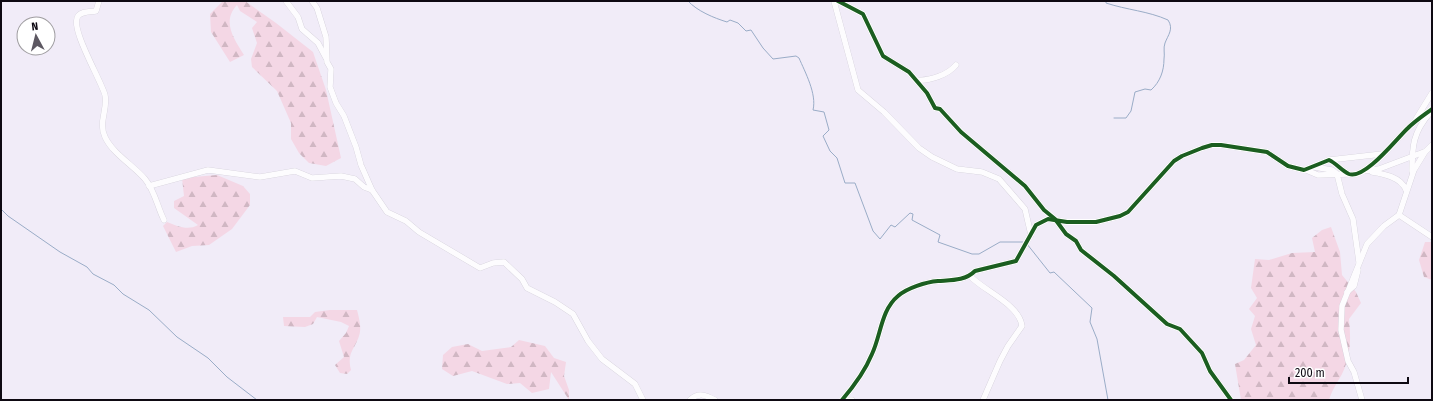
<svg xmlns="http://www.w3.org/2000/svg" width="1433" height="401" viewBox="0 0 1433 401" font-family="'Fira Sans Condensed',sans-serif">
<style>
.forest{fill:url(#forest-firs)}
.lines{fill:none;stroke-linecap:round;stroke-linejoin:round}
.stream{stroke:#9aacc7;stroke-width:1}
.minor-casing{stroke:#cecad5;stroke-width:6}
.minor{stroke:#fdfcfe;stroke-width:5.5}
.cycleway-casing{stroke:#fff;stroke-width:6}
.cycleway{stroke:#1b5e20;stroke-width:4}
</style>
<defs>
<pattern id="forest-firs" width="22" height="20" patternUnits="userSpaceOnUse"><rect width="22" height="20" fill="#f4d7e5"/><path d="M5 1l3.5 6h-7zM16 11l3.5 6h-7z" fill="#d0b7c3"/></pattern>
</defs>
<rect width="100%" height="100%" fill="#f1ecf8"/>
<g class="forest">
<path d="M223 1H245L276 23 313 52 326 90 341 158 326 166 309 163 299 153 291 139V123L277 91 252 67 251 59 257 43 252 28 257 22 240 11 237 5C222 21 233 38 244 55L230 62 211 32 210 14Z"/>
<path d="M217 175 243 186 250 194V205L232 229 209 245 192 246 176 252 163 226 167 222C177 226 188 231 198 225L174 208V201L184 196 182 178Z"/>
<path d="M1331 227 1340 252 1342 275 1356 292 1361 303 1349 319C1351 338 1351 356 1342 374 1337 383 1332 390 1329 400H1241L1235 364 1244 360 1256 345 1251 329 1255 316 1249 309 1257 298 1251 288 1255 259 1269 260 1292 253 1315 252 1312 238 1322 230Z"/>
<polygon points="1425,242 1432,242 1432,280 1424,277 1419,260"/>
<path d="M330 310H357C359 318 362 328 359 336 354 351 347 352 351 370L347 374 340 373 335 365 344 357 339 341 346 333 349 326 341 322 317 317 313 324 305 327 284 326 283 317H310L315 312Z"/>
<polygon points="519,340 545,346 554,358 566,362 564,376 569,390 569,400 551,372 549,389 532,393 520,383 507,384 472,371 453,376 442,369 443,355 452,347 468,344 482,351 511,347"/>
</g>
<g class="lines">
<g class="stream">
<path d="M688 1C697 11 714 18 727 22L730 20 738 23 746 31 751 30 763 48 773 59 796 56 799 58C805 72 817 94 813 110L824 112 829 130 823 136 830 151 837 158 845 183H855L873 231 880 239 891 225 895 227 910 213 913 214 912 220 940 235 938 242 972 254H979L1000 242H1024"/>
<path d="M1106 1V3C1127 10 1148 11 1168 20 1174 29 1168 35 1165 43 1163 48 1165 54 1164 59 1164 71 1160 82 1151 90L1145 89 1135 92 1131 111 1126 118H1114"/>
<polyline points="1,209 8,216 60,252 87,267 93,274 114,285 123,294 149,310 177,337 208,358 227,377 257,400"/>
<polyline points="1027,244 1050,273 1054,272 1092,308 1090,322 1097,339 1108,400"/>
</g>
<g class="minor-casing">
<g id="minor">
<path d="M99 1 96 11C90 12 82 11 78 16 69 27 101 80 105 95 108 110 98 122 105 137 113 154 133 165 145 179 155 191 157 206 164 220"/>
<polyline points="286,1 298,17 302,29 318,43 326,58"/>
<polyline points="312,1 317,8 326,37 327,62 331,69 330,87 336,103 344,116 356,147 361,165 372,190 387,212 406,221 419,232 480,268 493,263 504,262 522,279 527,288 555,302 573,314 588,341 602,359 635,384 643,400"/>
<polyline points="834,1 858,90 884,112 919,148 932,157 957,169 982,172 999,179 1025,209 1031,235"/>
<polyline points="838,1 863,14 883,56 909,72 927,93 935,108 940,109 961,132 1025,186 1044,210 1055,219 1066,234 1076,241 1081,250 1114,276 1167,324 1180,329 1202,353 1210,371 1231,400"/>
<path d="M917 80C929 81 948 75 956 65"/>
<polyline points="1416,119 1432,93"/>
<polyline points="1329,160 1382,154"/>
<polyline points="1314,167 1332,170 1337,174 1342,194 1353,219 1359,262"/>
<polyline points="1306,170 1318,175 1349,174"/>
<polyline points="1363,171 1379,169 1424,152"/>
<path d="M1412 171C1412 147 1413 132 1430 113"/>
<path d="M1372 172C1384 174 1401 177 1406 190"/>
<polyline points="149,186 208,170 260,177 295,171 312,178 341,176 355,179 364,187 372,190"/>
<polyline points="1399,215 1432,237"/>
<path d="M970 276C984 291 1019 304 1022 326L1008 346 1000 361 983 400"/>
<polyline points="1347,292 1354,286 1358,270"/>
<path d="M690 400C698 392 706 395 715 400"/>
<path d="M842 400C854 386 865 371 872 354 881 335 881 310 898 296 907 288 926 282 938 281 951 280 965 281 975 271L1016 261 1036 225 1048 219 1067 222H1096L1120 216 1128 212 1137 202 1174 161 1182 156 1202 148 1212 145H1221L1267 152 1288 166 1304 170 1329 160C1336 163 1342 171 1349 174 1365 180 1397 138 1408 128 1415 121 1424 115 1432 109"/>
<polyline points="848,400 852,400"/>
<polyline points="1362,400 1354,372 1348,361 1341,330 1342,306 1367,244 1384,226 1399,215 1414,170 1425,152 1432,145"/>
</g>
</g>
<use href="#minor" class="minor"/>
<g class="cycleway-casing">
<g id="cycleway">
<polyline points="838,1 863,14 883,56 909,72 927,93 935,108 940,109 961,132 1025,186 1044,210 1055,219 1066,234 1076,241 1081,250 1114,276 1167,324 1180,329 1202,353 1210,371 1231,400"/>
<path d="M842 400C854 386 865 371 872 354 881 335 881 310 898 296 907 288 926 282 938 281 951 280 965 281 975 271L1016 261 1036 225 1048 219 1067 222H1096L1120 216 1128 212 1137 202 1174 161 1182 156 1202 148 1212 145H1221L1267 152 1288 166 1304 170 1329 160C1336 163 1342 171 1349 174 1365 180 1397 138 1408 128 1415 121 1424 115 1432 109"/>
</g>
</g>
<use href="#cycleway" class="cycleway"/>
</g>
<rect width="1433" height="401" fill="none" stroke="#0e0912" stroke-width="4"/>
<g transform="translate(36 36) rotate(353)"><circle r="19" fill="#ffffff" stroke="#9f9da0"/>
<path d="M0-3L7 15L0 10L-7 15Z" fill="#5d5862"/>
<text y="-6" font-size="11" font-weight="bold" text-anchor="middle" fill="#0e0912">N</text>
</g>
<path d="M1289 377v6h119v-6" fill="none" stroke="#0e0912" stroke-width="2"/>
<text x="1295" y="377" font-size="12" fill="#0e0912" stroke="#ffffff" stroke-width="3" paint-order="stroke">200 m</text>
</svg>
